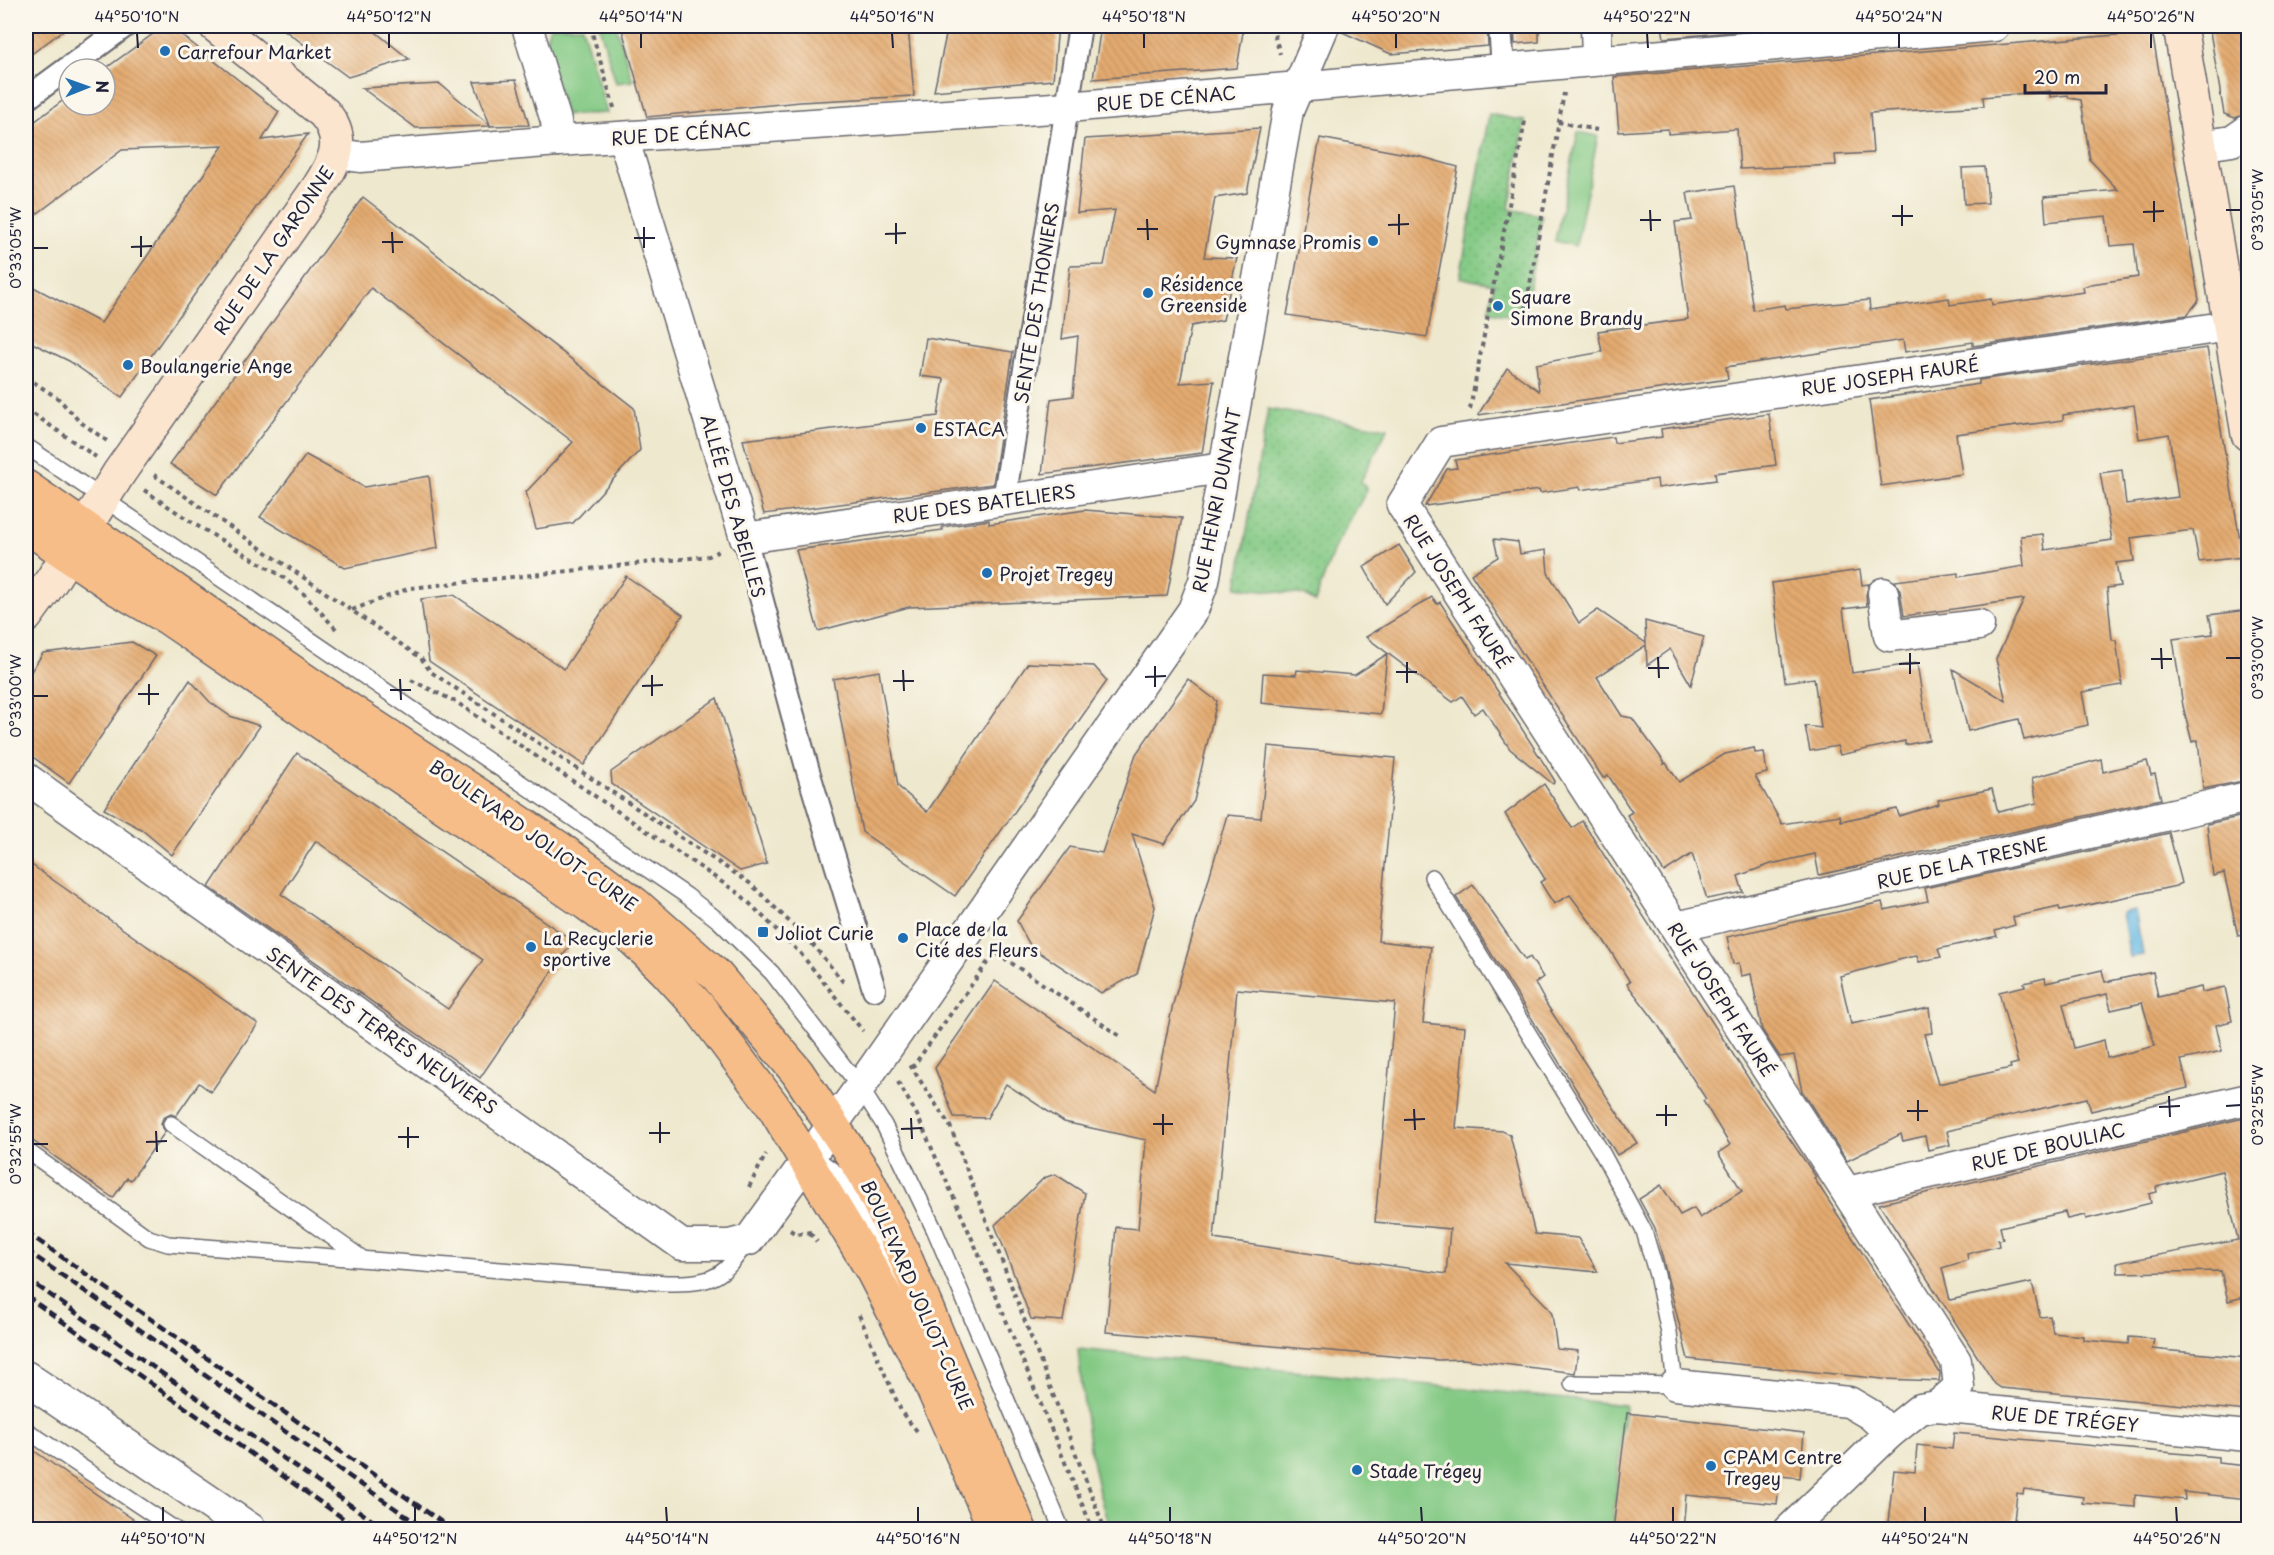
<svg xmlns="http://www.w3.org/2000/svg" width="2274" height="1555" viewBox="0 0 2274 1555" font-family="'Playpen Sans',sans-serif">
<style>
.grass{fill:url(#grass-dots);stroke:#527660;stroke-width:1.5}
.garden{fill:#83c984;stroke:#527660;stroke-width:1.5}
.water{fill:#68bae4;stroke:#456e90;stroke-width:1.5}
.building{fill:url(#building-back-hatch);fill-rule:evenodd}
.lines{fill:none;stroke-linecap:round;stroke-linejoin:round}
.service-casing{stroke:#69676e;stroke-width:18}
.pedestrian-casing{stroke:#69676e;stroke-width:26}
.minor-casing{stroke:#69676e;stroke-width:33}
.tertiary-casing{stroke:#69676e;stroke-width:36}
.secondary-casing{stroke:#69676e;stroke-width:36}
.primary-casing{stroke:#69676e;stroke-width:36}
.path{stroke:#69676e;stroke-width:4;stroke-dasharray:4.5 4.5;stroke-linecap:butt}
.service{stroke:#fff;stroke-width:15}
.pedestrian{stroke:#fff;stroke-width:22}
.minor{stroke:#fff;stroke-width:30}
.tertiary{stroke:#fff;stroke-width:33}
.secondary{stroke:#fce5cf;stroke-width:33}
.primary{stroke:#f7bd88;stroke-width:33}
.rail{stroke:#22223b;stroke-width:4.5;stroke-dasharray:9 4.5;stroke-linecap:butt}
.ticks{fill:none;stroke:#22223b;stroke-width:2}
.poi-dot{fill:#1f6fb2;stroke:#fbf7ec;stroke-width:2}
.labels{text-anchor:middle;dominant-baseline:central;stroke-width:6;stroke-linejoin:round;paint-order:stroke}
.poi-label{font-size:18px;fill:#22223b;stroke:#fbf7ec;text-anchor:start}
.street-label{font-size:18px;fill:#22223b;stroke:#fbf7ec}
.neatline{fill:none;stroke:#22223b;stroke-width:2}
.ticks-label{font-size:15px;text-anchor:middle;fill:#22223b}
</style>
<defs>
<pattern id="grass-dots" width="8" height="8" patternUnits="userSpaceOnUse" patternTransform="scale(1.5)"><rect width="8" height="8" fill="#83c984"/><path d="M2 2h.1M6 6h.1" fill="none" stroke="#71ac73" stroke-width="1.8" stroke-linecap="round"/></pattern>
<pattern id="building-back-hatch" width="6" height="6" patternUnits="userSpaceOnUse" patternTransform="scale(1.5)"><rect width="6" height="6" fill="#e3aa70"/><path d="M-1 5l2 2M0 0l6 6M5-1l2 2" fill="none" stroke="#c29262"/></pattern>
</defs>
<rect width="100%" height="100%" fill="#fbf7ec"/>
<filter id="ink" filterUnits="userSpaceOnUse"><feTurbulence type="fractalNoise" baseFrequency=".0167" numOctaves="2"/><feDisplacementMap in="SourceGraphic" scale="12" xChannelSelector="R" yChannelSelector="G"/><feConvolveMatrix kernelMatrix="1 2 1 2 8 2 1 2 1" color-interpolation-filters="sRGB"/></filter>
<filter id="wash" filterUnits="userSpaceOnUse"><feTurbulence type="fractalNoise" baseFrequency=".008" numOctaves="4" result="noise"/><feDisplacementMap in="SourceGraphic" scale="24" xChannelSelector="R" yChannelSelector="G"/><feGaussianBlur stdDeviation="1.35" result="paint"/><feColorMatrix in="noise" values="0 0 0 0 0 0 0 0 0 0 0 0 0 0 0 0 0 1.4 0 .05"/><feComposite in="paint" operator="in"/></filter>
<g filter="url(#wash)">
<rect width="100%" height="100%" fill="#eee8ce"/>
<g class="grass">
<polygon points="1489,114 1525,121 1509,209 1542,215 1524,318 1489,312 1494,284 1460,278"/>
<polygon points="1268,409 1388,428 1361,481 1367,490 1334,549 1315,602 1304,595 1237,587"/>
</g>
<g class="garden">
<polygon points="550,26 582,26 607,113 566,115 544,44"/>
<polygon points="599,26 616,26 633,81 616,83"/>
<polygon points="1578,132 1598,136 1576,246 1555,241"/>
<path d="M1078 1349 1625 1405 1612 1529H1110C1090 1472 1084 1410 1078 1349Z"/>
</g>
<polygon class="water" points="2135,910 2143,955 2130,957 2122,913"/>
<g id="blocks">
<g class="building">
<polygon points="26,26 69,26 26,58"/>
<polygon points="164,26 170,26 279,112 262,140 308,134 122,397 69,361 26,340 26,283 101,323 223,146 122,150 26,222 26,128 69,96 69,105 105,105 105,69"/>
<polygon points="279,26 368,26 409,59 348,77"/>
<polygon points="621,26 908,26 914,96 800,102 647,117"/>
<polygon points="948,26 1058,26 1053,80 934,91"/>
<polygon points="1101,26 1244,26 1237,68 1093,79"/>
<polygon points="1341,26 1487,26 1488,46 1391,54 1340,31"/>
<polygon points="1514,26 1539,26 1539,42 1515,44"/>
<polygon points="1662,26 1802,26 1664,38"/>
<polygon points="2209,26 2248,26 2248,113 2235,118 2224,114"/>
<polygon points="2152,32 2199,300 2187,315 1973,346 1973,342 1905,352 1903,340 1726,367 1728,379 1478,415 1507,368 1539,391 1536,364 1602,352 1598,331 1688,319 1675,222 1692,220 1687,193 1734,186 1753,310 1785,305 1786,309 1869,300 1870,310 1949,298 1950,305 1991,299 1992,305 2084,292 2083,287 2091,284 2138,277 2134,244 2110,246 2106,216 2046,222 2044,197 2118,190 2090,160 2081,100 2069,98 2068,95 2050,97 2050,91 1983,97 1984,106 1870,113 1873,153 1835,155 1836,165 1740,169 1737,129 1668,134 1668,129 1619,132 1614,77"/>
<polygon points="516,80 529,125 416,128 362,88 440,84 490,125 474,82"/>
<polygon points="1260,128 1247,193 1215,198 1204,257 1237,258 1223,320 1191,326 1180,383 1214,381 1202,453 1042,474 1051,399 1073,396 1078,336 1062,339 1070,266 1104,265 1115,210 1077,213 1085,139"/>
<polygon points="1320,138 1422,157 1458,167 1427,337 1287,315"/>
<polygon points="1985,167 1988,203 1964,204 1962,168"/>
<polygon points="363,197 634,408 640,450 573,523 536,529 526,492 573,442 371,288 217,495 170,464"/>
<polygon points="926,338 1013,352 993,484 764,514 743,440 938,416 944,379 920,376"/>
<polygon points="2207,348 2243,557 2199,562 2193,530 2131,538 2134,561 2116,563 2120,586 2107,588 2112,640 2116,640 2122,685 2082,692 2088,725 2024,740 2019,719 1968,731 1953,669 2006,701 1996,659 2024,599 1904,616 1900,591 1895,581 1958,573 1958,577 2024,566 2021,536 2043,534 2045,550 2112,540 2100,473 2122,470 2126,504 2178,497 2169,434 2139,439 2134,405 2063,415 2063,420 1956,434 1962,474 1881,486 1869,400 1979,384 1979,380"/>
<polygon points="1769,414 1776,465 1715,473 1716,480 1658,488 1657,479 1580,490 1580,487 1540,493 1539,490 1425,506 1447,469 1457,468 1455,460 1613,437 1614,443 1662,437 1661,429"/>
<polygon points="306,455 364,487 429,476 438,548 345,568 260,517"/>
<polygon points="1085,510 1182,518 1167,596 909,607 818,631 796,550 943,530 942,527 989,520 989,524"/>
<polygon points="1494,539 1518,542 1520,554 1546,550 1548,573 1579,623 1598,610 1646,643 1645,621 1704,637 1691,685 1670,649 1647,665 1646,645 1597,677 1622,716 1632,718 1665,763 1663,765 1666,763 1679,782 1725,754 1754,748 1755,753 1764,752 1767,773 1755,776 1782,824 1840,815 1841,821 1897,809 1899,816 1939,804 1938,800 1992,789 1998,812 2037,803 2032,778 2101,759 2103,772 2147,761 2151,775 2155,774 2161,799 1819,875 1815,854 1771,864 1738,876 1743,892 1707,899 1692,854 1664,872 1627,815 1632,812 1608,775 1603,778 1471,574 1498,557"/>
<polygon points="1399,545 1416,572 1385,604 1364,567"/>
<polygon points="1860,570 1862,585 1869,584 1866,595 1867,606 1843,609 1852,673 1917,663 1929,740 1905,745 1905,741 1840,755 1837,746 1810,751 1805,726 1821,728 1814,678 1785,682 1772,583"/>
<polygon points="626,576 683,615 584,765 429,661 421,599 454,595 564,669"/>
<polygon points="1432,597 1437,604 1440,602 1515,718 1555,781 1553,784 1510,749 1483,708 1474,714 1462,696 1453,702 1366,637"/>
<polygon points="2248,610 2248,780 2203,789 2198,740 2192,742 2183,706 2173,639 2213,634 2209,615"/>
<polygon points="132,642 156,656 69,783 26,752 26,679 43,653"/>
<polygon points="1387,654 1381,714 1261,703 1263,673 1296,675 1297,670 1355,675"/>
<polygon points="1028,663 1094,666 1107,681 955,896 862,832 833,679 879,671 898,786 927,812"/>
<polygon points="1188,679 1217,701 1194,801 1164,844 1132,834 1155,907 1137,974 1101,993 1031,947 1017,921 1070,847 1102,853 1136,754"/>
<polygon points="190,680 210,702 230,716 260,726 172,855 141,829 104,809"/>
<polygon points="717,698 767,864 740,871 612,784 611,772"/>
<path d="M1268 746 1395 758 1378 941 1431 947 1423 1023 1465 1027 1456 1128 1503 1131 1510 1135 1535 1234 1578 1238 1598 1272 1505 1263 1547 1306 1552 1314 1557 1349 1578 1351 1575 1373 1463 1359 1438 1360 1106 1332 1116 1227 1138 1229 1146 1140 1064 1122 1006 1084 987 1118 954 1117 935 1068 995 981 1155 1090 1173 1004 1227 815 1261 818ZM1237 989 1395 1003 1375 1222 1450 1229 1446 1274 1214 1239Z"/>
<path d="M297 753 573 941 480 1078 209 887ZM316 841 483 960 448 1009 281 894Z"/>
<polygon points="1544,784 1572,828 1582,821 1760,1096 1816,1177 1814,1178 1940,1373 1939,1381 1883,1379 1688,1359 1655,1228 1639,1199 1661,1185 1680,1215 1694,1208 1700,1218 1742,1191 1718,1153 1730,1145 1703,1101 1706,1099 1656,1022 1627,984 1630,982 1603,939 1570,895 1554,904 1540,882 1545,879 1505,814"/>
<polygon points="2248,815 2248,935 2238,936 2224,873 2213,876 2207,824"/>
<path d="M2169 833 2182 883 2176 886 2060 911 2059 907 2013 917 2015 925 1995 931 1997 936 1938 949 1941 957 1919 962 1917 956 1910 957 1840 976 1851 1024 1929 1008 1932 1033 1924 1034 1938 1084 2011 1068 2010 1065 2018 1063 1999 992 2025 986 2024 983 2045 978 2046 983 2102 970 2105 982 2153 972 2158 997 2201 987 2202 992 2225 987 2232 1021 2216 1025 2222 1051 2181 1060 2188 1088 2091 1111 2087 1098 1992 1120 1947 1131 1950 1145 1928 1150 1925 1136 1903 1141 1901 1134 1847 1161 1802 1091 1794 1055 1780 1057 1762 1030 1751 974 1741 976 1739 963 1733 964 1727 937 1882 902 1884 910 1928 901 1925 888ZM2107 994 2111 1010 2142 1003 2155 1046 2107 1058 2104 1040 2074 1048 2063 1004Z"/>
<polygon points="26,861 258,1024 211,1092 199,1083 176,1116 171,1114 163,1118 161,1124 165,1132 131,1180 127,1178 113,1198 26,1136"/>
<polygon points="1473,885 1525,960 1530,957 1543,977 1535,983 1547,1005 1637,1143 1617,1155 1456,897"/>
<polygon points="2248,1117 2248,1247 2240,1248 2248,1282 2248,1296 2228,1301 2221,1271 2118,1273 2117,1263 2238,1240 2222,1171 2156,1187 2157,1192 2149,1194 2151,1203 2086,1219 2085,1215 2067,1219 2065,1212 2000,1227 2003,1239 1998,1240 1999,1246 1967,1254 1968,1260 1942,1268 1950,1300 2032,1282 2040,1317 2050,1316 2053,1333 2083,1336 2083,1340 2128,1344 2129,1337 2154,1339 2152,1349 2248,1358 2248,1411 2001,1388 1995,1384 1879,1204"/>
<polygon points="1055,1174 1085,1193 1063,1321 1031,1319 995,1225 1044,1178"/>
<polygon points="1627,1413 1804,1433 1800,1478 1780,1476 1777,1504 1686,1495 1683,1530 1613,1530"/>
<polygon points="1954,1433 2218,1457 2218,1463 2248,1466 2248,1499 2184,1492 2185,1500 2135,1495 2135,1507 2082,1503 2083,1497 2024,1489 2023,1494 2017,1493 2013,1530 1942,1530 1888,1522 1894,1470 1915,1472 1917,1445 1952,1449"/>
<polygon points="26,1445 71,1477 149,1530 26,1530"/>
</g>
</g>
</g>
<g filter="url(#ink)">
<use href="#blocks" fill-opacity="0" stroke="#69676e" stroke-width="1.5"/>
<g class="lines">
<g class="service-casing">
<g id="service">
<polyline points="26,446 687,896 719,921 772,973 860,1087 884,1125 935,1231 1062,1530"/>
<polyline points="1432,877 1601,1151 1644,1231 1657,1275 1669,1333 1675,1385 1572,1383"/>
<polyline points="171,1124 363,1259"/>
<path d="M26 1150 149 1238 168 1244 666 1283C710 1283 721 1281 746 1243"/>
<polyline points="26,1430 176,1530"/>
</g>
</g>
<g class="pedestrian-casing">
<g id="pedestrian">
<polyline points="1500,26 1503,68"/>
<polyline points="26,99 125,26"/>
<polyline points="1004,500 1080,26"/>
<polyline points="745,538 808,771 874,989"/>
</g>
</g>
<g class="minor-casing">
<g id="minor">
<polyline points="527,26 556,121 558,141"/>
<polyline points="1596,26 1597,60"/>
<polyline points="623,137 745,538 1223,468"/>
<polyline points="2199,146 2232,141 2248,130"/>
<polyline points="337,154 360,157 558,141 1068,107 1994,26"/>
<polyline points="1883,593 1889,636 1979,625"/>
<polyline points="26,778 682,1245 729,1245 749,1240 860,1087 1193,610 1204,581 1288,111 1324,26"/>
<polyline points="1676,927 2248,797"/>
<polyline points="809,1162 842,1187 885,1261 919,1302"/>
<polyline points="1847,1192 2248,1099"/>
<polyline points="1675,1385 1849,1402 1871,1415 1890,1433"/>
<polyline points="1937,1406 1959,1387 1956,1361 1402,505 1441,442 2230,326"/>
<polyline points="1789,1530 1890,1433 1920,1409 1937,1406 2248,1436"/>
</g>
</g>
<g class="tertiary-casing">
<polyline id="tertiary" points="26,1378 250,1530"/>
</g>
<g class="secondary-casing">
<g id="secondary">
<polyline points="2180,26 2248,434"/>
<path d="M26 616 52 580 119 473 318 188C335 162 347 140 324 113L216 26"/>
</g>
</g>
<g class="primary-casing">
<g id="primary">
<polyline points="26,487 307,682 559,848 635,904 716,975 797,1072 864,1173 902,1250 1020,1530"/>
<polyline points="26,526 116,588 168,618 587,904 629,935 665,970 699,1007 773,1106 872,1270 930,1382 993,1524"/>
</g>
</g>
<g class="path">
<polyline points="590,26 615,111"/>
<polyline points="1272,26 1280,54"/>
<polyline points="1558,122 1597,130"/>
<polyline points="1524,318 1564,93"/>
<polyline points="26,377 59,399 79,421 107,441"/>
<polyline points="26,409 96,457"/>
<polyline points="1470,409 1525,121"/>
<polyline points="154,475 421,658 431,672 751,884 813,945 845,984"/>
<polyline points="144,490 196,525 280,575 305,595 336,629"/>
<polyline points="352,610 410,588 709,556 721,550"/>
<polyline points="411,680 456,702 741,895 801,954 863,1031"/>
<polyline points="910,1065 950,1126 1105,1530"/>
<polyline points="912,1068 995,952 1120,1036"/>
<polyline points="898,1082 917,1115 977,1250 1093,1530"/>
<polyline points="749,1187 766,1154"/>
<polyline points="790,1230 796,1234 811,1232"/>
<polyline points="810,1233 817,1242"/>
<polyline points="859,1315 902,1413 917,1431"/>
</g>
<use href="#service" class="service"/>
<use href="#pedestrian" class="pedestrian"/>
<use href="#minor" class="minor"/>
<use href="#tertiary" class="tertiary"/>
<use href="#secondary" class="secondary"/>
<use href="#primary" class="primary"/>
<g class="rail">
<polyline points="26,1232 453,1530"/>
<polyline points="26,1250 426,1530"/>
<polyline points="26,1278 386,1530"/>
<polyline points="26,1296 360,1530"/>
</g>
</g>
</g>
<path class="ticks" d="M137 33 138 48M389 33V48M641 33V48M892 33 893 48M1144 33V48M1396 33V48M1647 33 1648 48M1899 33V48M2151 33V48M2154 201V222M1902 205V226M1650 210 1651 231M2226 210H2241M2143 212 2164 211M1399 214V235M1892 216H1913M1147 219 1148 240M1640 220H1661M896 223V244M1388 225 1409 224M644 227V248M1137 229H1158M392 232 393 253M885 234 906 233M141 236V257M634 238H655M382 242H403M131 247 152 246M33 248H48M2161 648 2162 669M1910 653V674M1658 657 1659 678M2226 658H2241M2151 659H2172M1407 662V683M1899 664 1920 663M1155 666V687M1648 668H1669M903 670 904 691M1396 672H1417M652 675V696M1145 677 1166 676M400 679 401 700M893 681H914M149 684V705M642 686 663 685M390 690H411M138 694H159M33 696H48M2169 1096 2170 1117M1918 1100V1121M1666 1105V1126M2226 1106 2241 1105M2159 1107 2180 1106M1414 1109 1415 1130M1907 1111H1928M1163 1114V1135M1656 1115H1677M911 1118 912 1139M1404 1120 1425 1119M660 1122V1143M1153 1124H1173M408 1127V1148M901 1129 922 1128M156 1131 157 1152M649 1133H670M398 1137H419M146 1142 167 1141M33 1144H48M163 1507V1522M415 1507V1522M666 1507 667 1522M918 1507V1522M1170 1507V1522M1421 1507 1422 1522M1673 1507V1522M1925 1507V1522M2176 1507 2177 1522"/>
<g class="poi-dot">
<circle cx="165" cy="51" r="6"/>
<circle cx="1373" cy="241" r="6"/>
<circle cx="1148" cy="293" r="6"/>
<circle cx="1498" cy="306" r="6"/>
<circle cx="128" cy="365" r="6"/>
<circle cx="921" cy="428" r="6"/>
<circle cx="987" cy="573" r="6"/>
<rect x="757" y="926" width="12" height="12" rx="3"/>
<circle cx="903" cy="938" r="6"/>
<circle cx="531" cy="947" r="6"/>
<circle cx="1711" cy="1466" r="6"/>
<circle cx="1357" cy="1470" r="6"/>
</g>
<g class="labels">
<g class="poi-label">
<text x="177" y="51">Carrefour Market</text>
<text x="1361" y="241" text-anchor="end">Gymnase Promis</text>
<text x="1160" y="283">Résidence<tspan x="1160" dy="21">Greenside</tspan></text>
<text x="1510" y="296">Square<tspan x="1510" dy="21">Simone Brandy</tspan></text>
<text x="140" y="365">Boulangerie Ange</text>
<text x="933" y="428">ESTACA</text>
<text x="999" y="573">Projet Tregey</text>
<text x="915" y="928">Place de la<tspan x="915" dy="21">Cité des Fleurs</tspan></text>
<text x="775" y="932">Joliot Curie</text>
<text x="543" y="937">La Recyclerie<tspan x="543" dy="21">sportive</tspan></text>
<text x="1723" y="1456">CPAM Centre<tspan x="1723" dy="21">Tregey</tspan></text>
<text x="1369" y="1470">Stade Trégey</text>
</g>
<g class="street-label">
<text transform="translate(1166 98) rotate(-5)">RUE DE CÉNAC</text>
<text transform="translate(681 133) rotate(-4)">RUE DE CÉNAC</text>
<text transform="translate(273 250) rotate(-56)">RUE DE LA GARONNE</text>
<text transform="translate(1036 303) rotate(-81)">SENTE DES THONIERS</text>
<text transform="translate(1890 376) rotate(-8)">RUE JOSEPH FAURÉ</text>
<text transform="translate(1216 500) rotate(-79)">RUE HENRI DUNANT</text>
<text transform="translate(984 503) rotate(-8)">RUE DES BATELIERS</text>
<text transform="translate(734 506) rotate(74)">ALLÉE DES ABEILLES</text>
<text transform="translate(1458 591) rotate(57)">RUE JOSEPH FAURÉ</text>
<text transform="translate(534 835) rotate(35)">BOULEVARD JOLIOT-CURIE</text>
<text transform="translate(1962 862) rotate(-13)">RUE DE LA TRESNE</text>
<text transform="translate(1722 999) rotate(57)">RUE JOSEPH FAURÉ</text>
<text transform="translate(382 1030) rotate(35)">SENTE DES TERRES NEUVIERS</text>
<text transform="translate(2048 1146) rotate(-13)">RUE DE BOULIAC</text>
<text transform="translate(918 1295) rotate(66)">BOULEVARD JOLIOT-CURIE</text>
<text transform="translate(2065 1418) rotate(5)">RUE DE TRÉGEY</text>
</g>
</g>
<rect width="2274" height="1555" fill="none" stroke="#fbf7ec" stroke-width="66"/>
<g transform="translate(87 87) rotate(89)"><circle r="28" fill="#fbf7ec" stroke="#a4a2a5" stroke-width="1.5"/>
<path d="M0-4.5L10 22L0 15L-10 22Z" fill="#1f6fb2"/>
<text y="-9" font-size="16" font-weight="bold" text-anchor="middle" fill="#22223b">N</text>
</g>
<path d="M2025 84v9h81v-9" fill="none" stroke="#22223b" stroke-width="3"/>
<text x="2034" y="84" font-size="18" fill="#22223b" stroke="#fbf7ec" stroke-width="4.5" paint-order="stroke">20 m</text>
<rect x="33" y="33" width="2208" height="1489" class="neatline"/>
<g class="ticks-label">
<text x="137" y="22">44°50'10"N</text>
<text x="389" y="22">44°50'12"N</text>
<text x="641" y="22">44°50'14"N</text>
<text x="892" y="22">44°50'16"N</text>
<text x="1144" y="22">44°50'18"N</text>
<text x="1396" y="22">44°50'20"N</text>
<text x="1647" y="22">44°50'22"N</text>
<text x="1899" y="22">44°50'24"N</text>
<text x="2151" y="22">44°50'26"N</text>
<text transform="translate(2258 210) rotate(-90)" y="5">0°33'05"W</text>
<text transform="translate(16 248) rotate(-90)" y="5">0°33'05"W</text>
<text transform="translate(2258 658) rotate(-90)" y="5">0°33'00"W</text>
<text transform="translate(16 696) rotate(-90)" y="5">0°33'00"W</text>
<text transform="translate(2258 1105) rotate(-90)" y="5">0°32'55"W</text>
<text transform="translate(16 1144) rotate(-90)" y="5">0°32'55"W</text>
<text x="163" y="1544">44°50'10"N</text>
<text x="415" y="1544">44°50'12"N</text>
<text x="667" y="1544">44°50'14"N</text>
<text x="918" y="1544">44°50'16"N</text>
<text x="1170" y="1544">44°50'18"N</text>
<text x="1422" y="1544">44°50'20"N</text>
<text x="1673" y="1544">44°50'22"N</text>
<text x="1925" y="1544">44°50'24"N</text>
<text x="2177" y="1544">44°50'26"N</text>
</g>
</svg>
